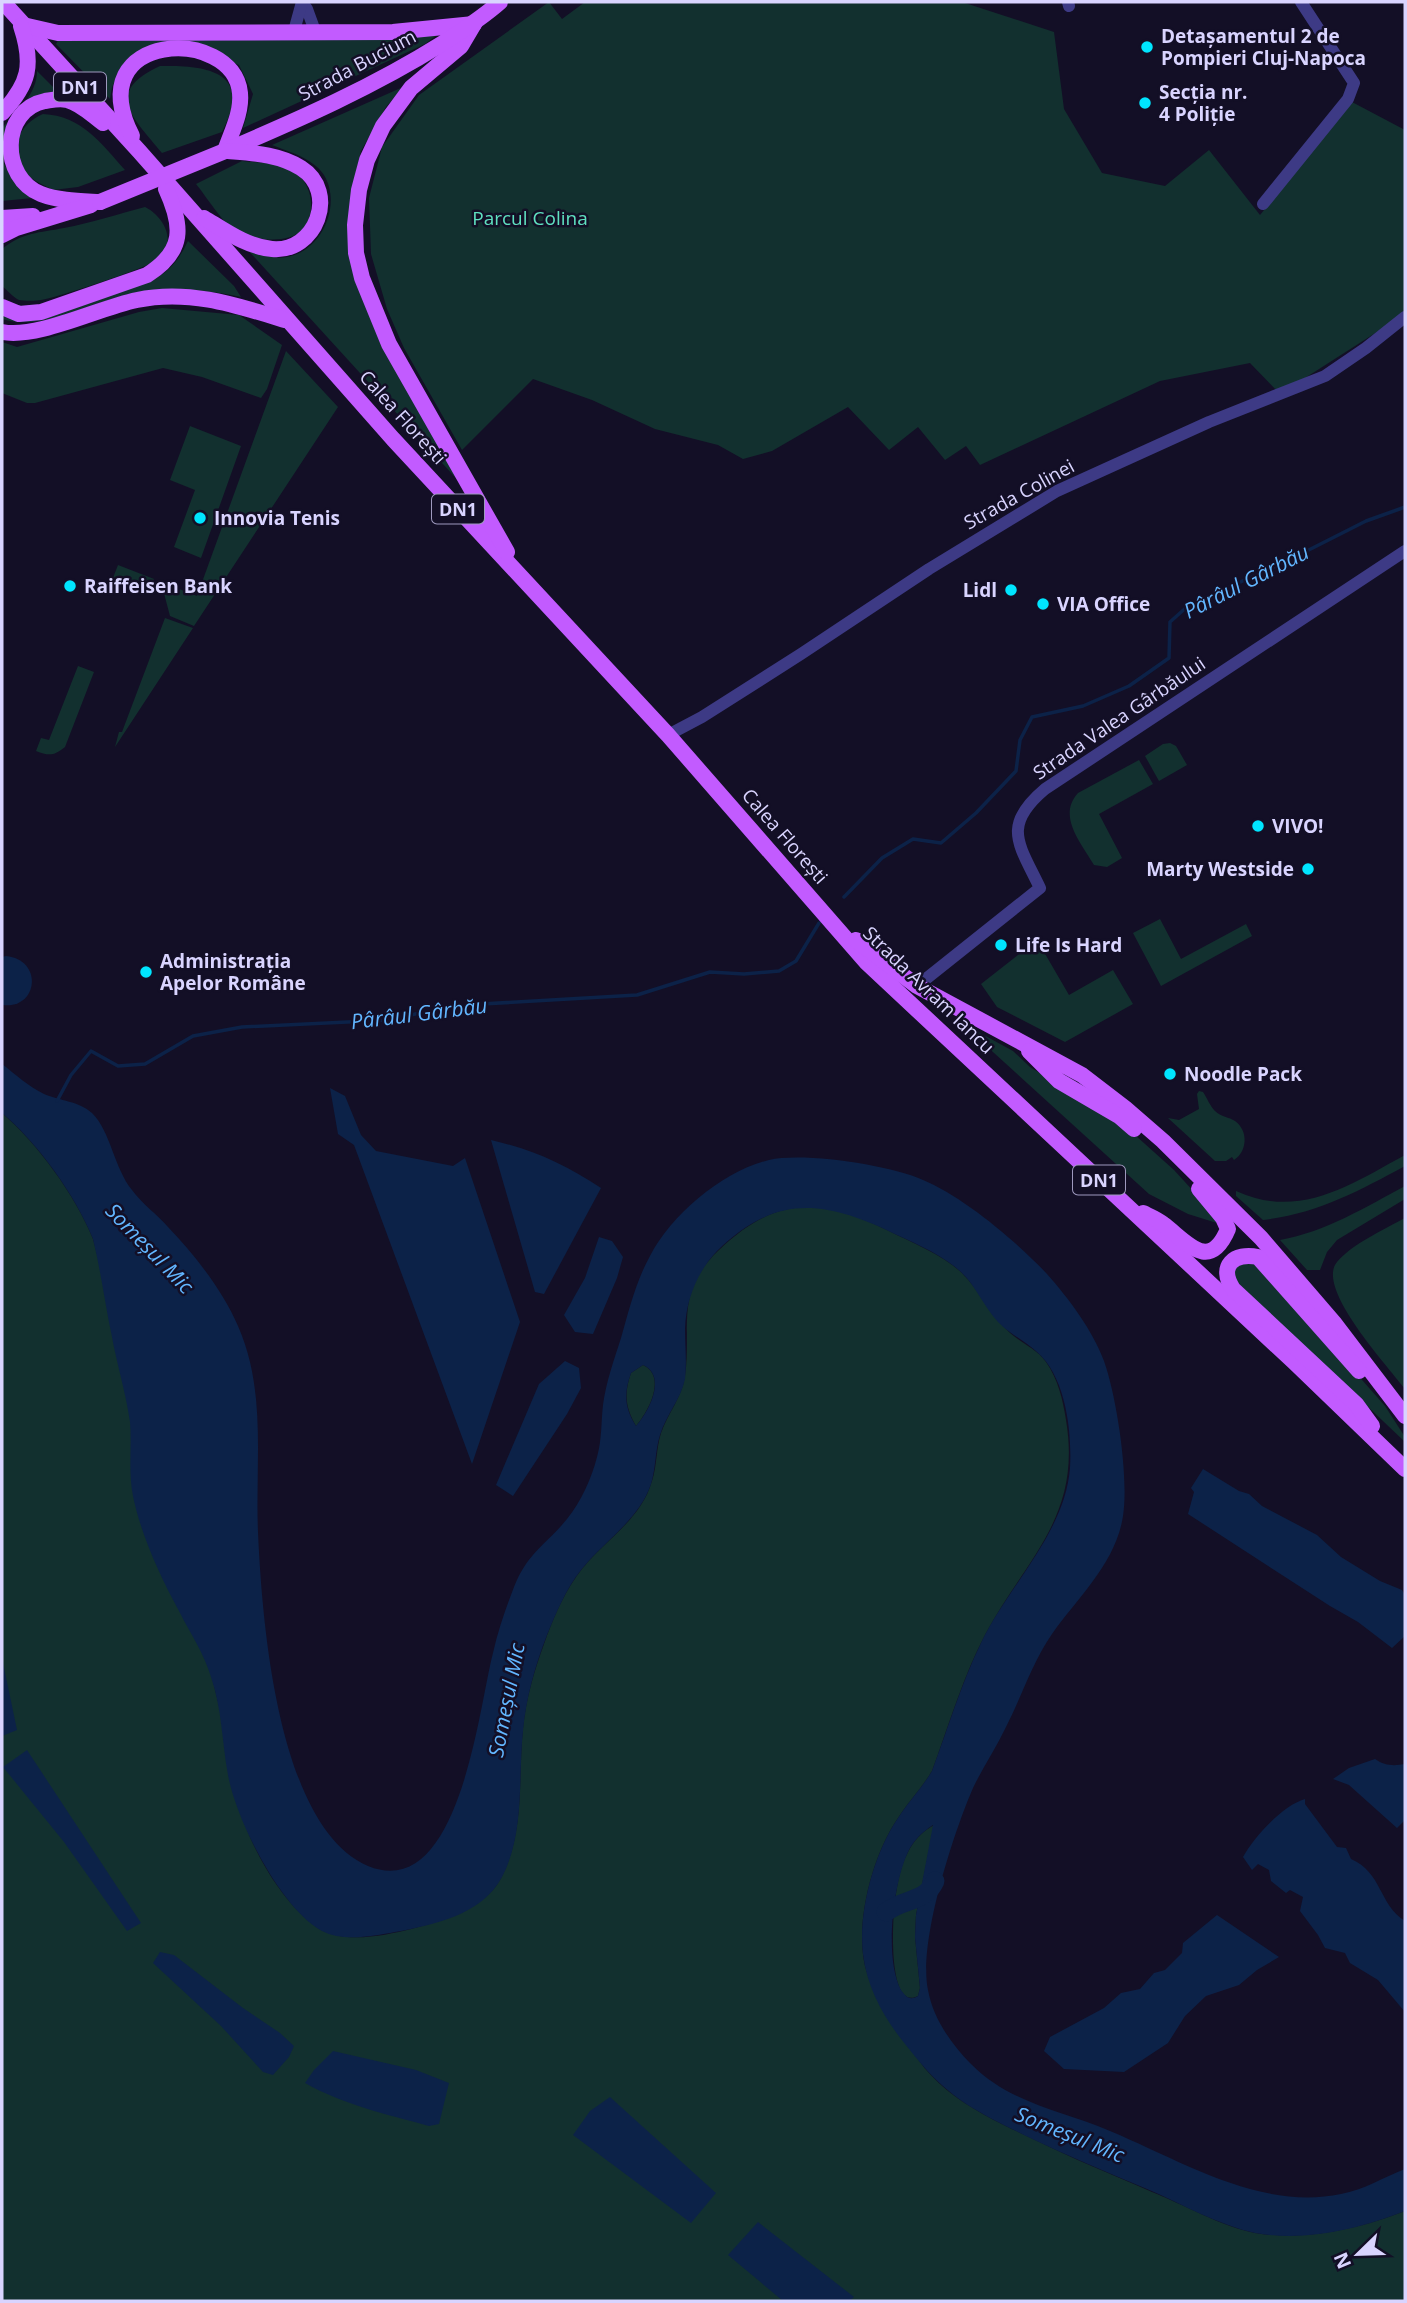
<svg xmlns="http://www.w3.org/2000/svg" width="1407" height="2303" viewBox="0 0 1407 2303" font-family="'Open Sans',sans-serif">
<style>
.green{fill:#12302f}
.water{fill:#0c2248;fill-rule:evenodd}
.lines{fill:none;stroke-linecap:round;stroke-linejoin:round}
.stream{stroke:#0c2248;stroke-width:3.5}
.river{stroke:#0c2248;stroke-width:19}
.minor{stroke:#3d3a85;stroke-width:12}
.major{stroke:#c25bff;stroke-width:16}
.major-bridge{stroke:#c25bff;stroke-width:16}
.poi-dot{fill:#00e5ff;stroke:#130f26;stroke-width:2.5}
.labels{text-anchor:middle;dominant-baseline:central;stroke-width:5;stroke-linejoin:round;paint-order:stroke}
.shield{fill:#130f26;stroke:#9e99be;stroke-width:2}
.shield-label{font-size:18px;font-weight:bold;fill:#d9d4ff}
.poi-label{font-size:19px;font-weight:bold;fill:#d9d4ff;stroke:#130f26;text-anchor:start}
.street-label{font-size:19px;fill:#d9d4ff;stroke:#130f26}
.park-label{font-size:19px;fill:#5fe0c0;stroke:#130f26}
.water-label{font-size:21px;font-style:italic;fill:#62b6ff;stroke:#130f26}
</style>
<rect width="100%" height="100%" fill="#130f26"/>
<g class="green">
<polygon points="549,2 562,19 585,2 962,2 1054,32 1064,109 1102,173 1165,186 1209,150 1260,215 1352,102 1405,130 1405,314 1280,394 1250,363 1160,381 980,465 966,446 945,460 918,427 889,450 848,407 772,451 743,459 718,445 655,429 592,400 533,379 462,450 404,348 387,309 371,254 369,198 382,147 419,95"/>
<polygon points="437,35 425,44 243,128 253,94 239,65 206,51 154,53 123,65 112,87 110,99 56,44 59,39"/>
<path d="M160 66C208 65 254 72 222 132L162 153C134 118 102 93 160 66Z"/>
<path d="M37 71 62 96 29 106 4 147 3 162 16 185 43 197 2 201V128C17 112 37 94 37 71Z"/>
<path d="M403 87 386 107 361 151 355 176 356 256 463 486 245 247C258 253 272 260 287 257 322 251 342 205 324 175 313 158 289 152 272 145Z"/>
<path d="M43 114C82 116 101 143 125 170L78 187 53 190C44 185 31 180 25 172 7 150 19 124 43 114Z"/>
<path d="M242 161C259 163 280 162 295 172 313 185 317 214 302 230 288 245 250 240 234 230 222 222 206 196 196 184Z"/>
<path d="M145 207C163 216 178 241 159 259 150 267 56 298 41 300 36 301 24 301 19 300 14 298 7 290 2 286V249C23 232 39 233 64 228 91 223 118 214 145 207Z"/>
<path d="M188 241 234 286 241 297C206 290 170 286 133 293 91 302 45 332 2 319V309L7 313 152 280C171 271 179 259 188 241Z"/>
<polygon points="162,308 239,315 282,345 267,389 261,398 202,377 163,368 35,403 27,403 2,393 2,342 17,347 139,312"/>
<polygon points="286,351 338,407 194,626 170,616 161,582 197,596"/>
<polygon points="190,426 241,446 201,558 174,547 195,490 170,480"/>
<polygon points="118,565 154,579 149,589 137,594 111,583"/>
<polygon points="165,618 193,628 115,747 119,732 122,732"/>
<path d="M78 666 94 672 65 747C54 756 49 756 36 751L41 738 49 740Z"/>
<polygon points="1170,743 1176,746 1187,765 1159,781 1145,756 1163,744"/>
<path d="M1139 760 1153 784 1099 814 1122 858 1107 867 1094 865C1081 843 1057 816 1078 793Z"/>
<polygon points="1160,919 1181,959 1246,924 1252,936 1161,986 1133,933"/>
<polygon points="1037,940 1069,995 1113,970 1133,1004 1065,1042 997,1007 981,984"/>
<polygon points="960,1022 1013,1051 1030,1067 1125,1126 1174,1170 1218,1218 1220,1224 1188,1214 1149,1194"/>
<path d="M1199 1091 1203 1092C1207 1098 1210 1106 1215 1111 1221 1117 1229 1117 1235 1121 1249 1131 1247 1152 1234 1160L1232 1157 1226 1161H1215L1168 1118 1179 1120 1199 1109 1197 1094Z"/>
<path d="M2 1113C37 1143 76 1196 93 1239 120 1339 147 1438 174 1538 187 1585 201 1633 213 1681 222 1717 229 1753 238 1789 241 1805 244 1822 250 1837 264 1869 287 1905 315 1926 340 1945 383 1936 411 1929 445 1920 488 1908 503 1874 525 1828 518 1776 523 1728 526 1699 534 1671 544 1644 552 1621 562 1597 576 1577 599 1543 640 1523 652 1481 657 1466 656 1449 661 1433 668 1413 682 1397 685 1376 692 1326 674 1292 719 1250 776 1196 819 1197 887 1230 912 1243 942 1254 962 1273 979 1290 990 1314 1008 1331 1020 1343 1036 1348 1046 1362 1058 1379 1063 1400 1066 1420 1082 1516 1028 1556 986 1633 963 1676 949 1725 932 1771 922 1788 909 1801 898 1818 874 1853 858 1912 863 1954 866 1982 881 2002 896 2025 907 2040 916 2059 929 2073 956 2103 995 2121 1031 2138 1071 2158 1111 2174 1152 2192 1185 2205 1220 2226 1255 2233 1305 2241 1359 2229 1405 2211V2301H2Z"/>
<path d="M1405 1155V1166C1359 1191 1316 1214 1263 1220L1236 1196V1191C1299 1220 1350 1185 1405 1155Z"/>
<path d="M1405 1186V1199L1337 1240 1327 1252 1320 1270H1307L1280 1240C1325 1232 1366 1207 1405 1186Z"/>
<path d="M1405 1218V1389C1388 1366 1315 1288 1337 1262 1352 1244 1385 1229 1405 1218Z"/>
<polygon points="1258,1262 1385,1406 1405,1437 1405,1442 1236,1281 1234,1267 1238,1264"/>
<path d="M643 1365C668 1377 647 1413 636 1426 625 1407 624 1393 631 1373Z"/>
<path d="M934 1825 916 1915 915 1937 920 1988 918 1996C888 2011 893 1924 894 1910 896 1891 899 1869 908 1852 914 1840 923 1831 934 1825Z"/>
</g>
<g class="water">
<path d="M6 956C44 960 38 1010 2 1005V957Z"/>
<path d="M2 1064C15 1074 29 1087 44 1094 60 1101 79 1101 92 1113 111 1132 114 1168 132 1190 142 1204 157 1214 168 1227 195 1255 223 1291 238 1326 267 1392 255 1463 258 1532 262 1619 277 1827 368 1866 460 1904 479 1705 493 1653 498 1630 506 1608 514 1587 528 1552 546 1545 567 1519 581 1502 592 1477 597 1457 602 1440 601 1422 603 1405 606 1382 614 1360 621 1338 629 1310 636 1281 650 1256 672 1214 723 1171 769 1160 804 1152 890 1165 923 1180 964 1197 1017 1242 1047 1274 1069 1299 1092 1329 1104 1361 1117 1398 1129 1478 1123 1516 1116 1563 1078 1597 1052 1634 1032 1663 1022 1696 1006 1727 996 1748 983 1767 973 1788 953 1834 918 1943 928 1990 933 2018 951 2044 971 2064 1011 2104 1060 2110 1110 2131 1182 2161 1261 2211 1341 2194 1364 2190 1384 2177 1405 2169V2211C1359 2229 1305 2242 1255 2233 1218 2225 1182 2204 1147 2189 1106 2172 1066 2155 1026 2136 998 2122 967 2108 944 2087 929 2074 917 2059 905 2044 884 2018 867 1988 863 1954 858 1912 874 1853 898 1818 909 1801 922 1788 932 1771 948 1728 961 1684 981 1643 1008 1586 1065 1533 1070 1468 1072 1432 1066 1377 1037 1352 1025 1341 1010 1334 998 1322 984 1307 976 1286 961 1272 944 1256 919 1245 897 1235 827 1201 777 1192 717 1251 697 1272 686 1300 685 1329 685 1346 687 1362 685 1379 681 1399 666 1415 660 1435 655 1451 656 1468 651 1484 639 1520 604 1541 581 1570 566 1589 556 1613 547 1635 535 1666 526 1698 523 1731 518 1779 525 1833 502 1877 482 1915 433 1925 395 1932 373 1936 343 1942 322 1931 281 1909 236 1820 228 1775 222 1742 222 1709 211 1677 204 1653 190 1633 179 1611 160 1576 141 1535 133 1496 128 1471 132 1446 130 1422 126 1393 117 1365 112 1337 105 1304 101 1272 93 1239 76 1196 37 1142 2 1113ZM643 1365C668 1376 648 1413 636 1426 624 1407 624 1393 631 1373ZM933 1825 916 1915 915 1937 920 1988 918 1996C910 2001 906 1997 901 1990 884 1959 893 1884 908 1852 913 1841 922 1832 933 1825Z"/>
<polygon points="330,1088 345,1096 361,1135 376,1151 453,1166 465,1158 520,1322 472,1464 354,1145 338,1134"/>
<path d="M491 1140C534 1150 564 1164 601 1188L544 1294 535 1292Z"/>
<polygon points="599,1237 612,1241 623,1257 617,1278 593,1334 575,1332 564,1315 585,1278"/>
<polygon points="565,1361 579,1368 581,1388 567,1414 513,1496 496,1485 539,1384"/>
<polygon points="1203,1469 1239,1491 1249,1494 1262,1506 1317,1535 1341,1557 1380,1581 1402,1590 1405,1595 1405,1636 1392,1648 1358,1622 1330,1606 1188,1514 1194,1492 1191,1488"/>
<polygon points="2,1658 17,1730 2,1736"/>
<polygon points="27,1750 141,1923 127,1931 64,1842 3,1767"/>
<path d="M1375 1759C1385 1766 1394 1766 1405 1764V1820L1397 1828 1349 1785 1333 1779 1349 1768Z"/>
<path d="M1305 1799V1804L1337 1847 1346 1848 1351 1859C1382 1872 1379 1905 1405 1921V2012L1378 1980 1350 1963 1345 1953 1325 1948 1318 1935 1300 1911 1303 1897 1290 1890 1286 1893 1271 1881 1269 1870 1258 1864 1252 1870 1243 1857C1254 1837 1283 1805 1305 1799Z"/>
<polygon points="1217,1915 1279,1957 1257,1970 1239,1985 1206,1996 1185,2016 1168,2043 1124,2072 1064,2069 1044,2051 1050,2037 1104,2008 1121,1993 1140,1989 1154,1973 1165,1970 1182,1953 1183,1943"/>
<polygon points="160,1952 174,1955 243,2008 280,2033 294,2046 289,2057 273,2075 263,2072 221,2026 153,1963"/>
<path d="M333 2051 416 2070 449 2083 439 2124 429 2126C386 2114 344 2105 305 2083L314 2070Z"/>
<polygon points="610,2097 716,2193 691,2223 573,2135 590,2111"/>
<polygon points="758,2222 854,2297 850,2301 783,2301 728,2255"/>
</g>
<g class="lines">
<g class="stream">
<polyline points="844,897 882,858 913,839 941,843 976,813 1016,771 1020,740 1032,717 1083,706 1129,686 1169,658 1170,622 1189,605 1285,562 1366,521 1405,507"/>
<polyline points="57,1101 71,1075 91,1051 118,1066 145,1064 193,1036 242,1027 389,1020 424,1012 482,1004 637,995 710,972 744,974 779,971 796,961 819,923"/>
</g>
<path class="river" d="M886 1912C904 1898 925 1903 935 1881"/>
<g class="minor">
<polyline points="302,2 307,9 315,31"/>
<polyline points="1068,2 1069,6"/>
<polyline points="294,31 302,2"/>
<polyline points="1263,204 1348,99 1354,83 1301,2"/>
<polyline points="668,735 702,717 801,654 929,569 1057,491 1209,422 1325,376 1366,348 1405,317"/>
<path d="M917 986 1040 888C1019 844 1001 826 1045 789L1405 551"/>
</g>
<g class="major">
<polyline points="3,2 139,151 393,439 668,735 867,963 1294,1362 1405,1469"/>
<polyline points="474,24 461,46 411,88 383,126 367,160 359,190 355,225 356,253 362,278 389,344 507,552"/>
<polyline points="23,25 58,33 393,32 474,24"/>
<path d="M2 113C29 84 34 65 21 26"/>
<path d="M132 136C78 30 234 26 240 93 242 113 231 133 225 151"/>
<path d="M225 151C300 119 373 87 443 43 463 30 482 18 500 2"/>
<path d="M100 202C81 201 59 201 41 194 0 178 0 110 45 101 52 100 60 98 67 100 80 103 92 115 103 123"/>
<polyline points="2,218 33,216"/>
<path d="M204 218C224 230 247 247 272 249 316 253 339 192 301 168 279 154 252 153 228 151"/>
<polyline points="2,235 16,228 91,205"/>
<path d="M2 307 19 314 41 312 147 275C185 251 183 226 166 189"/>
<path d="M2 332C38 339 98 308 137 300 188 289 236 305 285 320"/>
<polyline points="856,940 917,986 1082,1075 1125,1108 1163,1141 1261,1238 1335,1324 1405,1416"/>
<polyline points="1029,1051 1059,1081 1119,1116 1134,1129"/>
<path d="M1143 1213C1149 1216 1157 1219 1163 1224 1186 1241 1209 1274 1228 1229L1223 1218 1199 1189"/>
<path d="M1359 1371 1258 1257C1234 1252 1218 1266 1233 1289L1356 1404 1372 1426"/>
</g>
<polyline class="major-bridge" points="100,202 225,151"/>
</g>
<g class="poi-dot">
<circle cx="1147" cy="47" r="7"/>
<circle cx="1145" cy="103" r="7"/>
<circle cx="200" cy="518" r="7"/>
<circle cx="70" cy="586" r="7"/>
<circle cx="1011" cy="590" r="7"/>
<circle cx="1043" cy="604" r="7"/>
<circle cx="1258" cy="826" r="7"/>
<circle cx="1308" cy="869" r="7"/>
<circle cx="1001" cy="945" r="7"/>
<circle cx="146" cy="972" r="7"/>
<circle cx="1170" cy="1074" r="7"/>
</g>
<g class="labels">
<g class="shield">
<rect x="54" y="72.5" width="52" height="29" rx="5"/>
<rect x="432" y="494.5" width="52" height="29" rx="5"/>
<rect x="1073" y="1165.5" width="52" height="29" rx="5"/>
</g>
<g class="shield-label">
<text x="80" y="87">DN1</text>
<text x="458" y="509">DN1</text>
<text x="1099" y="1180">DN1</text>
</g>
<g class="poi-label">
<text x="1161" y="36">Detașamentul 2 de<tspan x="1161" dy="22">Pompieri Cluj-Napoca</tspan></text>
<text x="1159" y="92">Secția nr.<tspan x="1159" dy="22">4 Poliție</tspan></text>
<text x="214" y="518">Innovia Tenis</text>
<text x="84" y="586">Raiffeisen Bank</text>
<text x="997" y="590" text-anchor="end">Lidl</text>
<text x="1057" y="604">VIA Office</text>
<text x="1272" y="826">VIVO!</text>
<text x="1294" y="869" text-anchor="end">Marty Westside</text>
<text x="1015" y="945">Life Is Hard</text>
<text x="160" y="961">Administrația<tspan x="160" dy="22">Apelor Române</tspan></text>
<text x="1184" y="1074">Noodle Pack</text>
</g>
<g class="street-label">
<text transform="translate(357 65) rotate(-28)">Strada Bucium</text>
<text transform="translate(403 417) rotate(48)">Calea Florești</text>
<text transform="translate(1019 494) rotate(-29)">Strada Colinei</text>
<text transform="translate(1119 718) rotate(-34)">Strada Valea Gârbăului</text>
<text transform="translate(785 836) rotate(49)">Calea Florești</text>
<text transform="translate(929 990) rotate(44)">Strada Avram Iancu</text>
</g>
<g class="park-label">
<text x="530" y="218">Parcul Colina</text>
</g>
<g class="water-label">
<text transform="translate(1246 581) rotate(-27)">Pârâul Gârbău</text>
<text transform="translate(419 1013) rotate(-7)">Pârâul Gârbău</text>
<text transform="translate(150 1248) rotate(46)">Someșul Mic</text>
<text transform="translate(506 1700) rotate(-79)">Someșul Mic</text>
<text transform="translate(1070 2134) rotate(22)">Someșul Mic</text>
</g>
</g>
<rect width="1407" height="2303" fill="none" stroke="#d9d4ff" stroke-width="7"/>
<g transform="translate(1358 2254) rotate(247)" stroke="#130f26" stroke-width="5" paint-order="stroke">
<path d="M0-5L12 26L0 18L-12 26Z" fill="#d9d4ff"/>
<text y="-10" font-size="19" font-weight="bold" text-anchor="middle" fill="#d9d4ff">N</text>
</g>
</svg>
